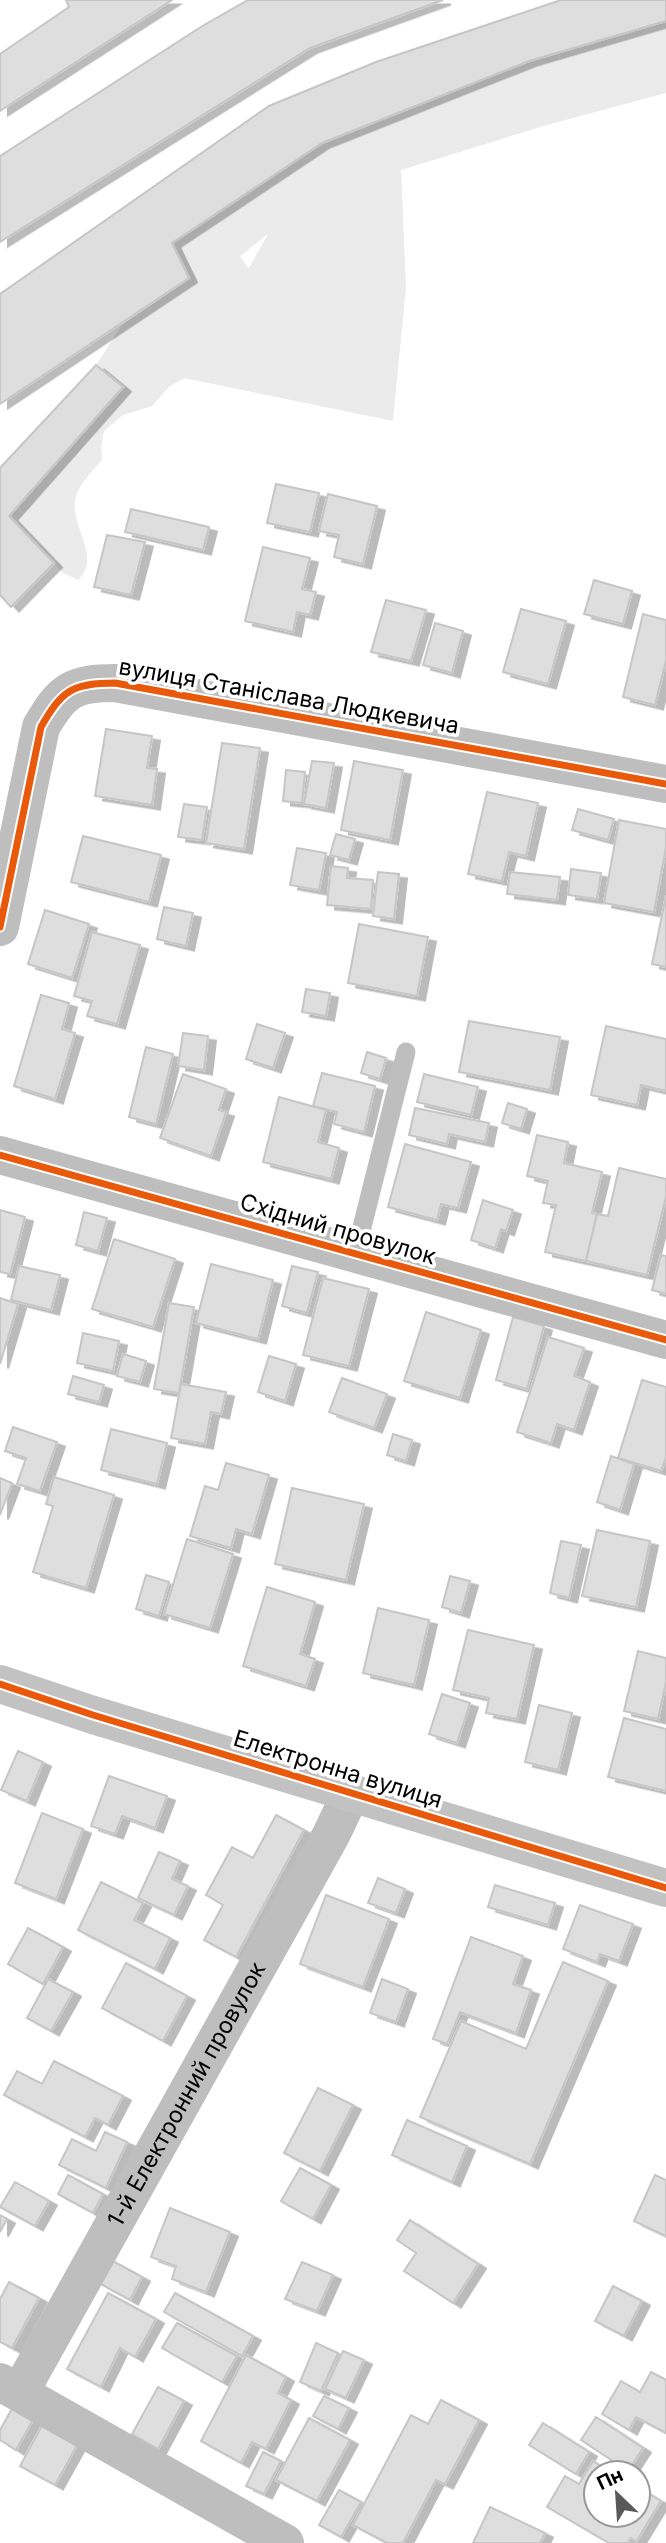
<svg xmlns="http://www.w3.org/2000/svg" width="666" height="2543" viewBox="0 0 666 2543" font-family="Inter,sans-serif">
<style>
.green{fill:#ebebeb;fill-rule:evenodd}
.building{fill:#dedede;stroke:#c6c6c6;stroke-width:2;filter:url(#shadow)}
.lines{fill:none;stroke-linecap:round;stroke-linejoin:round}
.lane{stroke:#bebebe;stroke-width:19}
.street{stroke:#bebebe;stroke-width:38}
.secondary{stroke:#c2c2c2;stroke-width:38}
.cycleway-casing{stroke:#fff;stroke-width:11}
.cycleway{stroke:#e8590c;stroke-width:7}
.labels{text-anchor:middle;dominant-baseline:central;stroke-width:7;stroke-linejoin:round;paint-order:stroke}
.street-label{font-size:23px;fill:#000;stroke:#fff}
</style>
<defs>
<filter id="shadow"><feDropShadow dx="8" dy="4.5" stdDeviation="0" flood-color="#0004"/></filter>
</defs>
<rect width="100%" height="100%" fill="#fff"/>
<path class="green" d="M666 21V93L547 125 401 170 406 287 393 421 184 378 169 387 152 406 123 415 104 431 101 446 102 460C93 471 77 485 75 501 71 528 102 558 78 580L63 573 10 516 123 387 96 365 122 325 189 279 172 243 322 143 529 61ZM268 234 249 268H248L240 256Z"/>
<g class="building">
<polygon points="66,0 172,0 0,111 0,54 69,7"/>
<polygon points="248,0 443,0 310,48 0,242 0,156 204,25"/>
<polygon points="561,0 666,0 666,21 529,61 322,143 172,243 189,278 0,404 0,294 269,106 376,62"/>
<polygon points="96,365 123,387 9,516 54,563 11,607 0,595 0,468"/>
<polygon points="276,484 319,493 310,532 267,523"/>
<polygon points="328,494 377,506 363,564 334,557 339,535 319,531"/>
<polygon points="131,509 209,527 203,550 125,532"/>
<polygon points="107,535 145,542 131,595 94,587"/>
<polygon points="263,547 310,558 302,589 316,592 310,615 297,612 293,632 245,621"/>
<polygon points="594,580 632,591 623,624 584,614"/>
<polygon points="386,600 426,610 411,661 371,652"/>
<polygon points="521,609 566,621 548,684 503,672"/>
<polygon points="643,614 666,620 666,660 655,705 623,697"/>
<polygon points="435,623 463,631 452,673 423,665"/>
<polygon points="106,729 152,736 147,768 157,769 152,805 95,796"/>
<polygon points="222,743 260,748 244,849 206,843"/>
<polygon points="312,761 334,763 326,808 304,804"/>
<polygon points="354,761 403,770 390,840 341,830"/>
<polygon points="286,770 305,772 302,803 283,801"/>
<polygon points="487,792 538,803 526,856 509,852 502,881 468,874"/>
<polygon points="184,804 207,807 202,840 178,837"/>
<polygon points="578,809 614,819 608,840 572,830"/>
<polygon points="619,820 666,829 666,847 654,912 604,903"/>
<polygon points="336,834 355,839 349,860 330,855"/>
<polygon points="83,836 161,855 149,902 71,882"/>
<polygon points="297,848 326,853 319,890 290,885"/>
<polygon points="331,866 348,868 347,878 373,880 371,909 327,905"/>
<polygon points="571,869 601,873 597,899 568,895"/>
<polygon points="378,872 399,874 394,919 373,916"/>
<polygon points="510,872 560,877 557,900 507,894"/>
<polygon points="666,896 666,967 652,964"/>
<polygon points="164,907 193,913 186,946 157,939"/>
<polygon points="45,910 89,924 72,978 28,964"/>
<polygon points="359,924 428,937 417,996 348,983"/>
<polygon points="92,932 140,945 117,1024 87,1016 92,1001 74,996"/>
<polygon points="306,989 330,993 326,1016 302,1012"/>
<polygon points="41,995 69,1003 62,1029 75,1033 55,1099 14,1086"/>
<polygon points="469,1021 560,1037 550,1090 459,1072"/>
<polygon points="257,1024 285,1033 273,1068 246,1059"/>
<polygon points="606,1026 666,1039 666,1091 641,1085 637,1105 591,1095"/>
<polygon points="183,1033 208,1036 204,1070 178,1066"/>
<polygon points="146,1047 173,1054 156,1124 129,1117"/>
<polygon points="367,1052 386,1058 380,1079 361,1073"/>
<polygon points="322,1073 375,1086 364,1132 334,1124 337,1112 313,1106"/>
<polygon points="183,1074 226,1089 219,1110 226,1112 211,1156 160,1138"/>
<polygon points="424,1074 478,1087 471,1115 417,1102"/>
<polygon points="279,1097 326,1110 318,1142 339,1148 331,1179 263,1162"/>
<polygon points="508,1103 527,1109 521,1129 502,1123"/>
<polygon points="415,1108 489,1123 485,1142 449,1134 447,1144 409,1135"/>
<polygon points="537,1135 568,1142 564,1163 602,1172 592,1213 597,1214 586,1261 545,1252 556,1205 543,1203 548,1181 527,1176"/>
<polygon points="405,1144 471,1162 458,1208 441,1204 437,1220 388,1207"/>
<polygon points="619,1168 666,1179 666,1196 647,1275 586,1261 597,1214 608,1216"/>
<polygon points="483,1200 513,1210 506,1231 501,1229 495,1248 471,1240"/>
<polygon points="0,1210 25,1217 10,1274 0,1272"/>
<polygon points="84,1212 107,1218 98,1251 76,1245"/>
<polygon points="114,1239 175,1259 153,1327 92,1309"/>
<polygon points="661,1255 666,1256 666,1294 652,1290"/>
<polygon points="211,1264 273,1280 258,1339 196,1323"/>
<polygon points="19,1266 60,1275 51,1310 11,1300"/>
<polygon points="292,1266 318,1272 307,1313 282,1306"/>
<polygon points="323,1278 369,1289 349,1366 303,1355"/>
<polygon points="0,1298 18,1304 0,1364"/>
<polygon points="169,1303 194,1307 179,1393 154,1389"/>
<polygon points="426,1312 481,1330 460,1398 404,1381"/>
<polygon points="513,1317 544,1326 527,1389 496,1380"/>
<polygon points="83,1333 119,1341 113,1371 77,1363"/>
<polygon points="548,1337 584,1348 574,1376 590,1382 574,1430 557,1424 551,1443 517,1432"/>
<polygon points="123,1354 146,1361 140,1382 117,1376"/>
<polygon points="269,1356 296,1364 285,1401 258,1392"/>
<polygon points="73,1376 104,1385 99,1402 68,1394"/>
<polygon points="342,1378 387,1394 374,1428 329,1412"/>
<polygon points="642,1380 666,1387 666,1457 661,1471 618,1458"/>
<polygon points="181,1384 226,1392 221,1414 211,1412 205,1444 171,1438"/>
<polygon points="13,1427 57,1442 40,1491 17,1484 26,1458 5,1451"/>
<polygon points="111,1429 167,1443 157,1484 101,1470"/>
<polygon points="393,1434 412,1440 406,1461 387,1455"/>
<polygon points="611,1456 634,1464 620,1510 597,1502"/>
<polygon points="226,1463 269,1475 252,1534 236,1529 231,1548 190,1536 205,1486 218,1490"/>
<polygon points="54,1477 114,1495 86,1588 33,1572 53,1506 46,1504"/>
<polygon points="0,1478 12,1483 0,1515"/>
<polygon points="292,1488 364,1504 346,1580 275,1564"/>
<polygon points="597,1530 650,1541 636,1607 582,1596"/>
<polygon points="187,1539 233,1554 210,1628 164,1614"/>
<polygon points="561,1541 581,1545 569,1598 550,1593"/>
<polygon points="146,1575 169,1582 159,1616 136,1609"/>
<polygon points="450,1576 470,1581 461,1613 442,1607"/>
<polygon points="267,1587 315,1602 300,1654 315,1659 306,1686 243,1666"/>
<polygon points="378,1608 429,1620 414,1685 363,1673"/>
<polygon points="468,1630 534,1645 517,1719 486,1713 489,1698 453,1690"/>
<polygon points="638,1651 666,1658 666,1682 658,1719 624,1711"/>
<polygon points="442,1694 470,1703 457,1743 429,1734"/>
<polygon points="539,1705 572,1713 558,1770 525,1762"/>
<polygon points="624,1718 666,1729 666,1791 608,1777"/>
<polygon points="18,1751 43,1762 27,1801 1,1790"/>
<polygon points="109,1776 167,1796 155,1828 122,1816 115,1834 91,1826"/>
<polygon points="42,1813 83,1829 56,1899 15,1883"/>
<polygon points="276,1815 304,1830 236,1957 204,1940 223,1905 206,1895 232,1847 253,1858"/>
<polygon points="159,1852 180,1861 172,1879 188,1886 174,1915 138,1898"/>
<polygon points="378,1878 405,1889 396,1913 368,1903"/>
<polygon points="101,1882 143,1903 134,1920 170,1938 155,1969 78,1930"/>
<polygon points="495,1885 555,1903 548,1925 488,1907"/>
<polygon points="326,1895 389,1919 363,1987 300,1964"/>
<polygon points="580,1905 633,1924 619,1961 600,1954 597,1962 563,1949"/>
<polygon points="28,1928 63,1947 43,1984 8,1964"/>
<polygon points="471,1937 523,1956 513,1984 531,1990 516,2033 460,2012 447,2044 433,2039"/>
<polygon points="563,1962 608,1981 530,2164 420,2117 461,2021 526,2049"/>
<polygon points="126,1963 187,1996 163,2041 102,2008"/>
<polygon points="48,1979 73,1992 51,2031 27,2018"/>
<polygon points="382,1979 408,1989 396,2022 370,2013"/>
<polygon points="54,2061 123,2096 108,2125 95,2118 85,2137 4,2095 17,2071 42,2084"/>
<polygon points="318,2088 353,2105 320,2171 284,2153"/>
<polygon points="407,2120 467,2146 452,2182 392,2155"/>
<polygon points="105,2132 127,2142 106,2188 59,2165 72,2139 96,2151"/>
<polygon points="300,2168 331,2185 313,2219 281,2201"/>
<polygon points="68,2175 103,2194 93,2213 58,2194"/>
<polygon points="655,2175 666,2180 666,2236 634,2221"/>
<polygon points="15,2182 49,2201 35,2226 0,2207"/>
<polygon points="170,2208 230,2232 206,2292 172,2279 176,2266 151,2257"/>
<polygon points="0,2215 7,2219 0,2232"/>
<polygon points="410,2220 478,2264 453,2303 404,2271 416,2253 397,2240"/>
<polygon points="111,2260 142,2277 130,2300 99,2283"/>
<polygon points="302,2262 333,2275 317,2311 285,2299"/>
<polygon points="9,2282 39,2298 12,2348 0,2342 0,2299"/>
<polygon points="613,2286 642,2301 624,2336 595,2321"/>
<polygon points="108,2293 156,2319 135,2357 120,2348 101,2387 67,2369"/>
<polygon points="175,2293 253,2336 242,2356 164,2312"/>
<polygon points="177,2323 237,2356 222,2382 162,2348"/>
<polygon points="316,2343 338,2353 321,2391 300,2382"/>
<polygon points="343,2351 364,2360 346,2398 325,2389"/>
<polygon points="246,2355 286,2377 278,2393 291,2400 266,2449 252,2442 241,2463 201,2441"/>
<polygon points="651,2372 666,2380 666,2433 636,2417 629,2430 602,2414 621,2381 640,2392"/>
<polygon points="158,2387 184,2401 158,2449 132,2434"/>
<polygon points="324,2396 349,2408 338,2429 313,2416"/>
<polygon points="441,2400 479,2420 445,2484 436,2480 403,2543 387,2543 353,2525 411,2415 428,2424"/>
<polygon points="14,2405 35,2416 16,2450 0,2440 0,2430"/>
<polygon points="596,2417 643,2448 628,2471 581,2440"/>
<polygon points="309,2418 350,2440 317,2501 276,2480"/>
<polygon points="45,2420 80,2440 55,2485 20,2466"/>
<polygon points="543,2423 589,2452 576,2474 529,2445"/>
<polygon points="263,2452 281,2461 264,2494 246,2486"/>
<polygon points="593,2461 613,2473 596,2473 596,2515 638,2515 638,2487 661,2501 636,2542 631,2538 628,2543 609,2543 547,2507 565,2476 579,2484"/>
<polygon points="339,2490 361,2502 341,2537 319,2525"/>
<polygon points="490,2507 545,2533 540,2543 473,2543"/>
</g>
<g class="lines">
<polyline class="lane" points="355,1255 406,1052"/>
<g class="street">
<path d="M0 927 41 727C62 690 73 683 115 683L666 784"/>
<polyline points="0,1155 666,1340"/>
<polyline points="0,2382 285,2543"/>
<path id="s1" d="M20 2392 331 1835 351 1793"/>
</g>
<polyline class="secondary" points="0,1684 93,1715 666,1888"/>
<g class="cycleway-casing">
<g id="cycleway">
<path d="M0 927 41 727C62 690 73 683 115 683L666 784"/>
<polyline points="0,1155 666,1340"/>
<polyline points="0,1684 93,1715 666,1888"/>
</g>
</g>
<use href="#cycleway" class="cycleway"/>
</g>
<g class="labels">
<g class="street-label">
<text transform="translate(289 696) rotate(10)">вулиця Станіслава Людкевича</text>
<text transform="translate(338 1229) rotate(16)">Східний провулок</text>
<text transform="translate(338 1769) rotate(17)">Електронна вулиця</text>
<text stroke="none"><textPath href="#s1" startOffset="341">1-й Електронний провулок</textPath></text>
</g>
</g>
<g transform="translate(617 2494) rotate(335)"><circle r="33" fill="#ffffff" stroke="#999999" stroke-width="2"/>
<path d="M0-5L12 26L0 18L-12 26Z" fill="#595959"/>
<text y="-10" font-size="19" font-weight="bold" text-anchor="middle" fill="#000000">Пн</text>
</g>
</svg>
